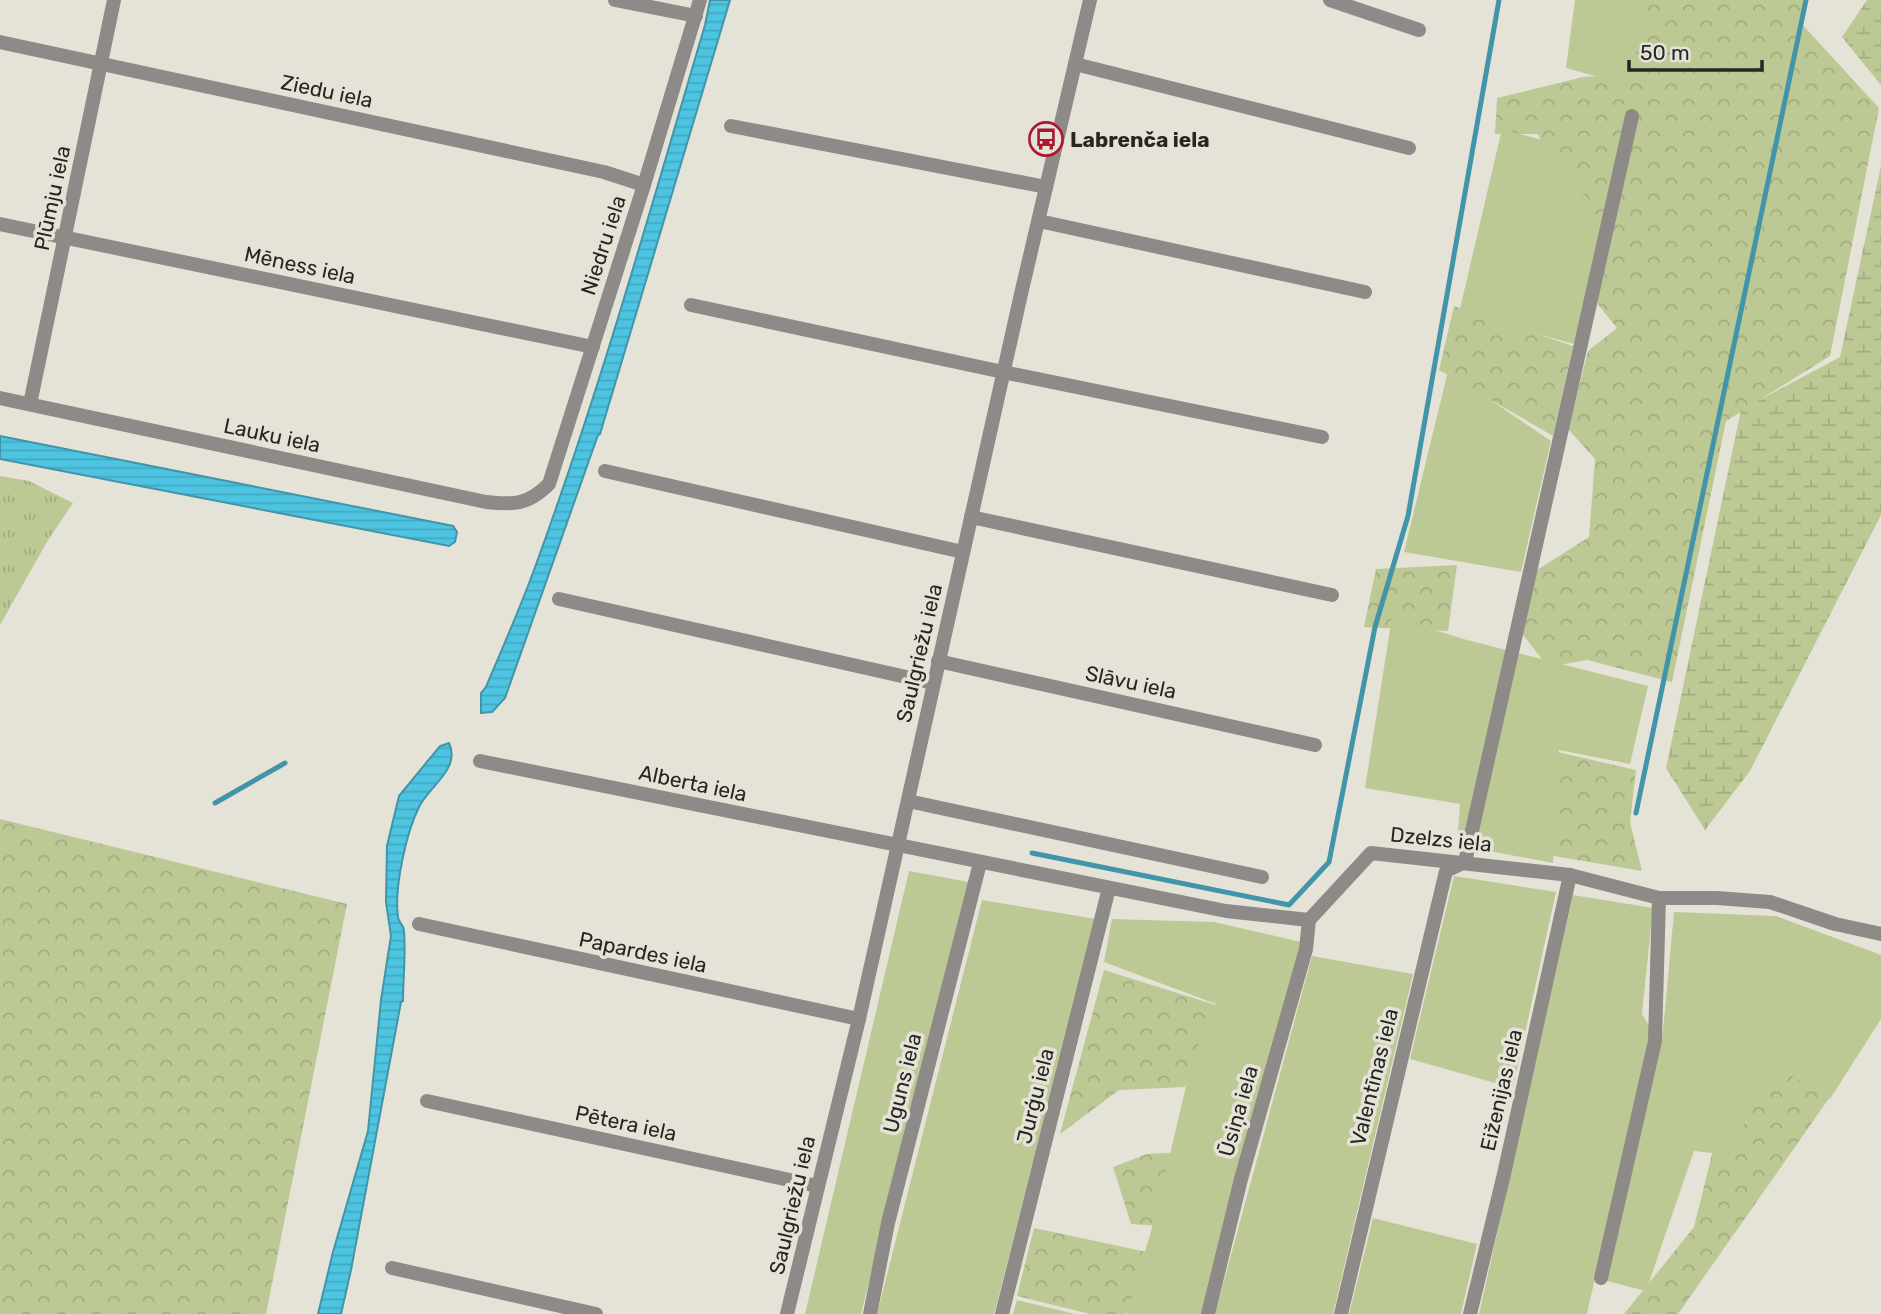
<svg xmlns="http://www.w3.org/2000/svg" width="1881" height="1314" viewBox="0 0 1881 1314" font-family="Rubik,sans-serif">
<style>
.grass{fill:url(#grass-tufts)}
.forest{fill:url(#forest-crowns)}
.wetland{fill:url(#wetland-marsh)}
.garden{fill:#bcc995}
.water{fill:url(#water-rules);stroke:#4295a8;stroke-width:2}
.lines{fill:none;stroke-linecap:round;stroke-linejoin:round}
.stream{stroke:#4295a8;stroke-width:5}
.street{stroke:#8e8a87;stroke-width:14}
.labels{text-anchor:middle;dominant-baseline:central;stroke-width:7;stroke-linejoin:round;paint-order:stroke}
.street-label{font-size:21px;fill:#272622;stroke:#e5e3d8}
.poi-label{font-size:21px;font-weight:bold;fill:#272622;stroke:#e5e3d8;text-anchor:start}
</style>
<defs>
<pattern id="grass-tufts" width="24" height="20" patternUnits="userSpaceOnUse" patternTransform="scale(1.75)"><rect width="24" height="20" fill="#bcc995"/><path d="M3 7l-1-3M5 7V3M7 7l1-3M15 17l-1-3M17 17v-4M19 17l1-3" fill="none" stroke="#a2ac80"/></pattern>
<pattern id="forest-crowns" width="20" height="18" patternUnits="userSpaceOnUse" patternTransform="scale(1.75)"><rect width="20" height="18" fill="#bcc995"/><path d="M2 6a3 3 0 1 1 6 0M12 15a3 3 0 1 1 6 0" fill="none" stroke="#a2ac80"/></pattern>
<pattern id="wetland-marsh" width="20" height="14" patternUnits="userSpaceOnUse" patternTransform="scale(1.75)"><rect width="20" height="14" fill="#bcc995"/><path d="M1 5h8M5 5V1M11 12h8M15 12V8" fill="none" stroke="#a2ac80"/></pattern>
<pattern id="water-rules" width="6" height="5" patternUnits="userSpaceOnUse" patternTransform="scale(1.75)"><rect width="6" height="5" fill="#4dc4e1"/><path d="M0 2.5h6" fill="none" stroke="#43a8c1"/></pattern>
</defs>
<rect width="100%" height="100%" fill="#e5e3d8"/>
<polygon class="grass" points="0,476 29,481 73,503 48,540 0,625"/>
<g class="forest">
<polygon points="1636,0 1804,0 1800,22 1879,108 1830,356 1726,421 1672,682 1587,660 1548,667 1517,627 1537,570 1589,537 1595,459 1568,429 1588,351 1617,328 1599,306 1538,134 1495,134 1497,98 1583,77 1627,74"/>
<polygon points="1454,306 1573,346 1553,436 1439,370"/>
<polygon points="1457,565 1448,631 1364,627 1376,569"/>
<polygon points="1553,751 1636,770 1630,822 1642,871 1548,855"/>
<polygon points="0,819 347,904 266,1314 0,1314"/>
<polygon points="1104,970 1219,1006 1185,1087 1119,1090 1060,1134"/>
<polygon points="1782,1053 1837,1087 1678,1314 1624,1314 1694,1227 1713,1150"/>
<polygon points="1187,1152 1160,1226 1131,1224 1113,1167 1147,1154"/>
<polygon points="1034,1228 1161,1255 1126,1314 1090,1314 1017,1296"/>
</g>
<g class="wetland">
<polygon points="1867,0 1881,0 1881,85 1842,37"/>
<polygon points="1881,166 1881,515 1750,771 1705,830 1666,768 1741,410 1840,357"/>
</g>
<g class="garden">
<polygon points="1575,0 1648,0 1628,85 1566,68"/>
<polygon points="1502,129 1549,142 1602,223 1574,344 1459,313"/>
<polygon points="1448,371 1551,441 1521,572 1404,552"/>
<polygon points="1392,617 1467,640 1648,686 1630,764 1559,750 1553,863 1457,845 1460,804 1365,788"/>
<polygon points="909,871 969,882 861,1314 805,1314"/>
<polygon points="1454,876 1556,892 1513,1088 1410,1059"/>
<polygon points="1573,895 1653,908 1642,1014 1651,1029 1587,1314 1479,1314"/>
<polygon points="982,900 1096,919 994,1314 877,1314"/>
<polygon points="1674,912 1776,916 1881,955 1881,1019 1830,1099 1774,1065 1729,1155 1694,1151 1646,1291 1607,1281 1663,1031"/>
<polygon points="1112,919 1214,922 1301,942 1203,1314 1127,1314 1156,1214 1191,1065 1216,1004 1104,962"/>
<polygon points="1312,956 1413,974 1333,1314 1215,1314"/>
<polygon points="1373,1218 1477,1244 1461,1314 1349,1314"/>
<polygon points="1017,1300 1075,1314 1013,1314"/>
</g>
<g class="water">
<path d="M710 0H730L600 434 598 435 505 698 492 712 481 713V693L486 687C504 644 523 602 538 559 602 383 652 204 705 25Z"/>
<polygon points="0,436 453,526 457,532 455,542 449,546 0,459"/>
<path d="M449 743C461 769 429 786 419 807 406 833 394 888 398 917 398 922 404 925 404 931 406 954 403 979 403 1001L401 1002 351 1270 341 1314H318L333 1252 368 1131 381 1000 391 936 386 902 387 846 399 796 440 746Z"/>
</g>
<g class="lines">
<g class="stream">
<polyline points="215,803 285,763"/>
<polyline points="1636,813 1806,0"/>
<polyline points="1032,853 1289,905 1329,862 1375,627 1408,516 1499,0"/>
</g>
<g class="street">
<polyline points="615,0 696,16"/>
<polyline points="1330,0 1419,30"/>
<polyline points="0,42 604,172 644,185"/>
<polyline points="1075,64 1409,148"/>
<polyline points="731,126 1046,187"/>
<polyline points="1039,221 1365,292"/>
<polyline points="0,224 593,347"/>
<polyline points="691,305 1003,372 1322,437"/>
<path d="M0 398 486 502C514 505 528 505 549 484L644 185 700 0"/>
<polyline points="30,404 114,0"/>
<polyline points="605,471 963,552"/>
<polyline points="971,517 1332,595"/>
<polyline points="559,599 933,683"/>
<polyline points="938,661 1315,745"/>
<polyline points="480,761 1226,911 1309,920"/>
<polyline points="908,801 1262,877"/>
<polyline points="1309,920 1371,853 1570,875 1659,898 1717,898 1770,902 1835,924 1881,934"/>
<polyline points="419,924 859,1019"/>
<polyline points="427,1101 817,1186"/>
<polyline points="392,1268 596,1314"/>
<polyline points="1601,1278 1655,1041 1659,898"/>
<polyline points="787,1314 859,1019 1021,294 1090,0"/>
<polyline points="870,1314 888,1223 980,863"/>
<polyline points="1002,1314 1109,888"/>
<polyline points="1208,1314 1241,1179 1306,949 1309,920"/>
<polyline points="1341,1314 1446,871 1465,862 1632,116"/>
<polyline points="1470,1314 1504,1174 1570,875"/>
</g>
</g>
<defs>
<g id="bus-ring" transform="scale(1.75)"><circle r="9.5" fill="#e5e3d8" stroke="#ac162f" stroke-width="1.5"/><path d="M-5-6H5V4H4V6H2V4H-2V6H-4V4H-5ZM-3.5-4V0h7V-4ZM-3.5 1.2v1.5H-2V1.2ZM2 1.2v1.5H3.5V1.2Z" fill="#ac162f"/></g>
</defs>
<g fill-rule="evenodd">
<use href="#bus-ring" x="1046" y="139"/>
</g>
<g class="labels">
<g class="street-label">
<text transform="translate(327 91) rotate(12)">Ziedu iela</text>
<text transform="translate(52 198) rotate(-78)">Plūmju iela</text>
<text transform="translate(603 245) rotate(-72)">Niedru iela</text>
<text transform="translate(300 265) rotate(12)">Mēness iela</text>
<text transform="translate(272 435) rotate(12)">Lauku iela</text>
<text transform="translate(919 653) rotate(-77)">Saulgriežu iela</text>
<text transform="translate(1131 682) rotate(12)">Slāvu iela</text>
<text transform="translate(693 783) rotate(12)">Alberta iela</text>
<text transform="translate(1441 839) rotate(6)">Dzelzs iela</text>
<text transform="translate(643 952) rotate(12)">Papardes iela</text>
<text transform="translate(1374 1077) rotate(-76)">Valentīnas iela</text>
<text transform="translate(902 1083) rotate(-76)">Uguns iela</text>
<text transform="translate(1501 1090) rotate(-77)">Eiženijas iela</text>
<text transform="translate(1035 1096) rotate(-76)">Jurģu iela</text>
<text transform="translate(1238 1111) rotate(-74)">Ūsiņa iela</text>
<text transform="translate(626 1123) rotate(12)">Pētera iela</text>
<text transform="translate(792 1205) rotate(-77)">Saulgriežu iela</text>
</g>
<g class="poi-label">
<text x="1070" y="139">Labrenča iela</text>
</g>
</g>
<path d="M1629 60v10h133v-10" fill="none" stroke="#272622" stroke-width="3.5"/>
<text x="1640" y="60" font-size="21" fill="#272622" stroke="#e5e3d8" stroke-width="5" paint-order="stroke">50 m</text>
</svg>
